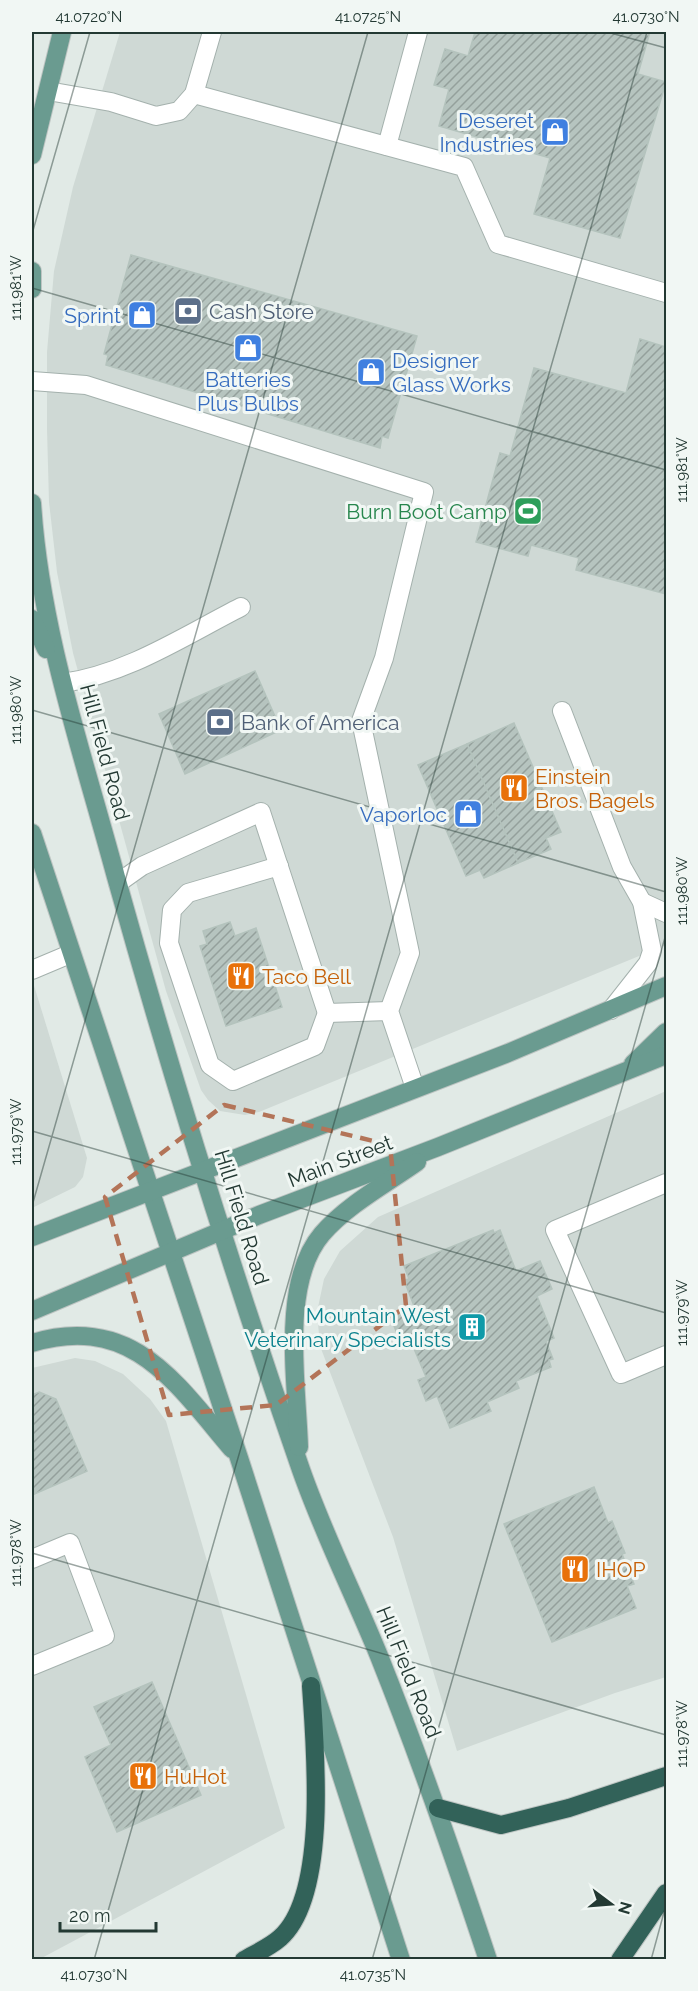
<svg xmlns="http://www.w3.org/2000/svg" width="698" height="1991" viewBox="0 0 698 1991" font-family="Raleway,sans-serif">
<style>
.built{fill:#cfd9d5}
.building{fill:url(#building-hatch);stroke:#b4c3bd;stroke-width:1.5}
.lines{fill:none;stroke-linecap:round;stroke-linejoin:round}
.minor-casing{stroke:#a4b1ad;stroke-width:20}
.major-casing{stroke:#bdc4c2;stroke-width:20}
.highway-casing{stroke:#bdc4c2;stroke-width:20}
.minor{stroke:#fff;stroke-width:18}
.major{stroke:#6a9b90;stroke-width:18}
.highway{stroke:#326259;stroke-width:18}
.marked{fill:none;stroke:#b37458;stroke-width:4.5;stroke-dasharray:12 8;stroke-linejoin:round}
.ticks{fill:none;stroke:#233933;stroke-width:1.5;stroke-opacity:0.45}
.labels{text-anchor:middle;dominant-baseline:central;stroke-width:6;stroke-linejoin:round;paint-order:stroke}
.shop-label{font-size:21px;fill:#366cbe;stroke:#f1f7f4;text-anchor:end}
.service-label{font-size:21px;fill:#4e5e75;stroke:#f1f7f4;text-anchor:start}
.leisure-label{font-size:21px;fill:#27864d;stroke:#f1f7f4;text-anchor:end}
.street-label{font-size:21px;fill:#233933;stroke:#f1f7f4}
.food-label{font-size:21px;fill:#c56008;stroke:#f1f7f4;text-anchor:start}
.culture-label{font-size:21px;fill:#0d838f;stroke:#f1f7f4;text-anchor:end}
.neatline{fill:none;stroke:#233933;stroke-width:2}
.ticks-label{font-size:15px;text-anchor:middle;fill:#233933}
</style>
<defs>
<pattern id="building-hatch" width="6" height="6" patternUnits="userSpaceOnUse" patternTransform="scale(1.5)"><rect width="6" height="6" fill="#b6c4bf"/><path d="M-1 1l2-2M0 6l6-6M5 7l2-2" fill="none" stroke="#94a09c"/></pattern>
</defs>
<rect width="100%" height="100%" fill="#e1eae6"/>
<g class="built">
<polygon points="120,32 666,32 666,945 259,1112 245,1115 220,1111 208,1100 201,1090 166,991 73,653 57,572 49,502 47,429 47,352 54,271 73,187"/>
<polygon points="32,979 87,1158 83,1177 75,1187 32,1208"/>
<polygon points="666,1091 666,1677 615,1693 457,1751 393,1537 320,1346 317,1312 324,1279 340,1251 378,1217"/>
<polygon points="75,1358 95,1361 123,1374 150,1399 166,1421 285,1828 38,1960 32,1959 32,1368"/>
</g>
<g class="building">
<polygon points="475,32 650,32 638,74 666,82 620,238 534,214 550,158 439,126 449,89 434,85 445,49 468,56"/>
<polygon points="131,255 417,336 388,438 382,436 380,448 106,365 108,355 104,354"/>
<polygon points="640,339 666,347 666,594 576,570 579,558 531,545 528,556 476,542 500,453 510,456 534,368 626,393"/>
<polygon points="255,671 281,730 185,774 159,714"/>
<polygon points="514,723 561,832 546,838 551,849 518,863 467,744"/>
<polygon points="467,744 518,863 484,878 480,870 466,876 418,765"/>
<polygon points="230,922 235,936 256,928 282,1007 226,1026 200,946 207,944 203,931"/>
<polygon points="493,1230 494,1233 500,1230 516,1271 540,1261 552,1289 537,1296 554,1338 546,1341 553,1359 549,1360 551,1367 516,1381 519,1388 487,1402 491,1411 450,1428 437,1396 426,1401 418,1380 426,1377 409,1337 400,1341 390,1316 414,1306 404,1280 409,1279 404,1266"/>
<polygon points="39,1392 56,1399 87,1471 32,1495 32,1395"/>
<polygon points="594,1487 608,1523 612,1521 625,1553 622,1554 634,1584 627,1586 636,1608 552,1642 504,1524"/>
<polygon points="152,1682 201,1795 117,1832 85,1757 111,1745 94,1707"/>
</g>
<g class="lines">
<g class="minor-casing">
<g id="minor">
<polyline points="48,91 111,102 156,116 179,111 194,94 212,32"/>
<polyline points="194,94 464,167 498,244 666,293"/>
<polyline points="387,146 418,32"/>
<polyline points="32,381 86,385 424,492 384,658 361,721 410,953 389,1011 415,1088"/>
<path d="M63 683C127 674 184 636 241 607"/>
<polyline points="562,711 622,867 642,902 652,951 648,963 611,1010"/>
<polyline points="279,866 188,893 172,910 169,943 210,1065 233,1081 315,1046 327,1013"/>
<polyline points="118,883 142,866 261,812 327,1013 389,1011"/>
<polyline points="642,902 666,913"/>
<polyline points="32,970 70,954"/>
<polyline points="666,1183 555,1230 621,1374 666,1355"/>
<polyline points="32,1559 70,1543 105,1636 32,1666"/>
</g>
</g>
<g class="major-casing">
<g id="major">
<polyline points="32,155 62,32"/>
<polyline points="32,271 32,289"/>
<path d="M32 503C40 631 83 754 116 877 171 1074 232 1271 299 1464 321 1529 353 1592 379 1656 419 1756 454 1857 488 1960"/>
<polyline points="32,619 46,649"/>
<polyline points="32,833 239,1458 401,1960"/>
<polyline points="633,1064 666,1032"/>
<polyline points="32,1237 508,1053 666,986"/>
<polyline points="32,1311 259,1215 438,1147 666,1055"/>
<path d="M32 1343C132 1313 175 1382 232 1449"/>
<path d="M299 1447C297 1384 280 1283 322 1234 347 1205 386 1184 417 1162"/>
</g>
</g>
<g class="highway-casing">
<g id="highway">
<polyline points="438,1808 501,1825 569,1808 666,1776"/>
<path d="M244 1960C256 1953 270 1947 280 1938 329 1895 315 1746 311 1686"/>
<polyline points="620,1960 666,1893"/>
</g>
</g>
<use href="#minor" class="minor"/>
<use href="#major" class="major"/>
<use href="#highway" class="highway"/>
</g>
<path class="marked" d="M224 1105 390 1145 406 1306 276 1405 169 1415 105 1197Z"/>
<path class="ticks" d="M607 32 666 48M32 234 90 32M32 288 666 470M32 710 666 892M32 1131 666 1313M32 1206 368 32M32 1553 666 1735M94 1960 647 32M372 1960 666 934M651 1960 666 1905"/>
<defs>
<g id="shop-square" transform="scale(1.5)"><rect x="-9" y="-9" width="18" height="18" rx="4" fill="#3f7fe0" stroke="#f1f7f4"/><path d="M-5-2.5h2.3a2.7 3.5 0 0 1 5.4 0H5L5.5 6h-11ZM-1.5-2.5h3a1.5 2.3 0 0 0-3 0Z" fill="#fff"/></g>
<g id="bank-square" transform="scale(1.5)"><rect x="-9" y="-9" width="18" height="18" rx="4" fill="#5c6f8a" stroke="#f1f7f4"/><path d="M-6-4H6V4H-6ZM0-2.3a2.3 2.3 0 1 0 0 4.6a2.3 2.3 0 1 0 0-4.6Z" fill="#fff"/></g>
<g id="stadium-square" transform="scale(1.5)"><rect x="-9" y="-9" width="18" height="18" rx="4" fill="#2e9e5b" stroke="#f1f7f4"/><path d="M0-5a6.5 5 0 1 0 0 10a6.5 5 0 1 0 0-10ZM-3.5-1.8h7v3.6h-7Z" fill="#fff"/></g>
<g id="restaurant-square" transform="scale(1.5)"><rect x="-9" y="-9" width="18" height="18" rx="4" fill="#e8710a" stroke="#f1f7f4"/><path d="M-5-6h1v4h1v-4h1v4h1v-4h1v5L-1.5 .5V6h-2V.5L-5-1ZM5-6V6H3V1.5H1.5Q1.5-4 5-6Z" fill="#fff"/></g>
<g id="building-square" transform="scale(1.5)"><rect x="-9" y="-9" width="18" height="18" rx="4" fill="#0f9aa8" stroke="#f1f7f4"/><path d="M-4-6H4V6H1V3H-1V6H-4ZM-2.5-4.3h1.7v1.8h-1.7ZM.8-4.3h1.7v1.8H.8ZM-2.5-1h1.7V.8h-1.7ZM.8-1h1.7V.8H.8Z" fill="#fff"/></g>
</defs>
<g fill-rule="evenodd">
<use href="#shop-square" x="555" y="132"/>
<use href="#bank-square" x="188" y="311"/>
<use href="#shop-square" x="142" y="315"/>
<use href="#shop-square" x="248" y="348"/>
<use href="#shop-square" x="371" y="372"/>
<use href="#stadium-square" x="528" y="511"/>
<use href="#bank-square" x="220" y="722"/>
<use href="#restaurant-square" x="514" y="788"/>
<use href="#shop-square" x="468" y="814"/>
<use href="#restaurant-square" x="241" y="976"/>
<use href="#building-square" x="472" y="1327"/>
<use href="#restaurant-square" x="575" y="1569"/>
<use href="#restaurant-square" x="143" y="1776"/>
</g>
<g class="labels">
<g class="shop-label">
<text x="534" y="120">Deseret<tspan x="534" dy="24">Industries</tspan></text>
<text x="121" y="315">Sprint</text>
<text x="392" y="360" text-anchor="start">Designer<tspan x="392" dy="24">Glass Works</tspan></text>
<text x="248" y="379" text-anchor="middle">Batteries<tspan x="248" dy="24">Plus Bulbs</tspan></text>
<text x="447" y="814">Vaporloc</text>
</g>
<g class="service-label">
<text x="209" y="311">Cash Store</text>
<text x="241" y="722">Bank of America</text>
</g>
<g class="leisure-label">
<text x="507" y="511">Burn Boot Camp</text>
</g>
<g class="street-label">
<text transform="translate(105 752) rotate(75)">Hill Field Road</text>
<text transform="translate(340 1161) rotate(-21)">Main Street</text>
<text transform="translate(242 1217) rotate(73)">Hill Field Road</text>
<text transform="translate(409 1672) rotate(68)">Hill Field Road</text>
</g>
<g class="food-label">
<text x="535" y="776">Einstein<tspan x="535" dy="24">Bros. Bagels</tspan></text>
<text x="262" y="976">Taco Bell</text>
<text x="596" y="1569">IHOP</text>
<text x="164" y="1776">HuHot</text>
</g>
<g class="culture-label">
<text x="451" y="1315">Mountain West<tspan x="451" dy="24">Veterinary Specialists</tspan></text>
</g>
</g>
<rect width="698" height="1991" fill="none" stroke="#f1f7f4" stroke-width="66"/>
<g transform="translate(611 1904) rotate(106)" stroke="#f1f7f4" stroke-width="4.5" paint-order="stroke">
<path d="M0-4.5L10 22L0 15L-10 22Z" fill="#233933"/>
<text y="-9" font-size="16" font-weight="bold" text-anchor="middle" fill="#233933">N</text>
</g>
<path d="M60 1922v9h96v-9" fill="none" stroke="#233933" stroke-width="3"/>
<text x="69" y="1922" font-size="18" fill="#233933" stroke="#f1f7f4" stroke-width="4.5" paint-order="stroke">20 m</text>
<rect x="33" y="33" width="632" height="1925" class="neatline"/>
<g class="ticks-label">
<text x="89" y="22">41.0720°N</text>
<text x="368" y="22">41.0725°N</text>
<text x="646" y="22">41.0730°N</text>
<text transform="translate(16 288) rotate(-90)" y="5">111.981°W</text>
<text transform="translate(682 470) rotate(-90)" y="5">111.981°W</text>
<text transform="translate(16 710) rotate(-90)" y="5">111.980°W</text>
<text transform="translate(682 891) rotate(-90)" y="5">111.980°W</text>
<text transform="translate(16 1132) rotate(-90)" y="5">111.979°W</text>
<text transform="translate(682 1313) rotate(-90)" y="5">111.979°W</text>
<text transform="translate(16 1553) rotate(-90)" y="5">111.978°W</text>
<text transform="translate(682 1734) rotate(-90)" y="5">111.978°W</text>
<text x="94" y="1980">41.0730°N</text>
<text x="373" y="1980">41.0735°N</text>
</g>
</svg>
